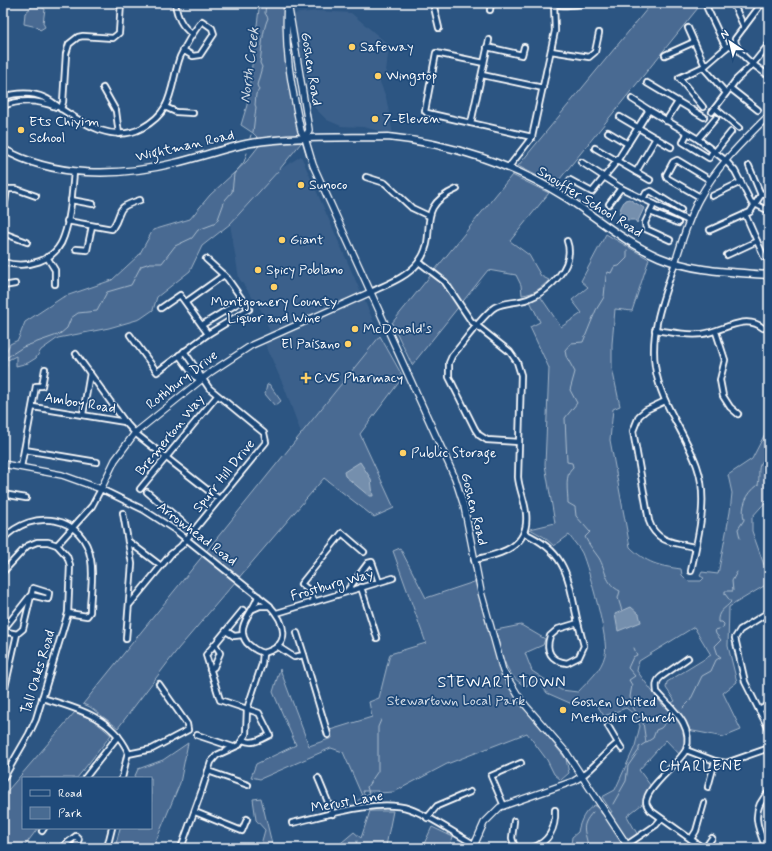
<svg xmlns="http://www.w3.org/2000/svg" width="772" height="851" viewBox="0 0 772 851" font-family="Mynerve,sans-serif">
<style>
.built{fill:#3b618b}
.green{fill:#486b92;stroke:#a4b5c8;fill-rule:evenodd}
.water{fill:#748fad;stroke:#acbcce}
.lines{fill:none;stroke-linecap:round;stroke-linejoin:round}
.stream{stroke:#acbcce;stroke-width:1}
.minor-casing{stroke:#fff;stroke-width:8}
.tertiary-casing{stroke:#fff;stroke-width:8}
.secondary-casing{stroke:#fff;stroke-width:9}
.minor{stroke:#1f4a7a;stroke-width:4.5}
.tertiary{stroke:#1f4a7a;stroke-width:5.5}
.secondary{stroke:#1f4a7a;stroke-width:6}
.poi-dot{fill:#ffd166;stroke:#1f4a7a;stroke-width:1.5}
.labels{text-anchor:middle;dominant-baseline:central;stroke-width:3.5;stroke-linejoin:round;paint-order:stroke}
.poi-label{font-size:14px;fill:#fff;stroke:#1f4a7a;text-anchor:start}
.street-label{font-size:14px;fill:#fff;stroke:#1f4a7a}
.park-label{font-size:14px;fill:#dae1e9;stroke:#1f4a7a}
.water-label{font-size:15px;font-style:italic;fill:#d5dde6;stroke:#1f4a7a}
.neighbourhood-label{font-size:15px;letter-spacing:1px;fill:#fff;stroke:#1f4a7a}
.quarter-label{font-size:16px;letter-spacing:1px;fill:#fff;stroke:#1f4a7a}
</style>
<rect width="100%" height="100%" fill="#2c5582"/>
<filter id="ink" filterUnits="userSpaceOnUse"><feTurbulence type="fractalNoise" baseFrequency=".025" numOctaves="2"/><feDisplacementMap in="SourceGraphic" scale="8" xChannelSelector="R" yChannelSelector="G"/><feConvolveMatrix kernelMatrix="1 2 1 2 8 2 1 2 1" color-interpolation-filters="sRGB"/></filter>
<g filter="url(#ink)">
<g class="built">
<polygon points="317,11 351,13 389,45 386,72 379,80 386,97 393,134 363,127 341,126 327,120 313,106 292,14"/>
<polygon points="301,156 380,336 301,433 285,389 264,341 272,338 263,313 239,278 230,224 279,170"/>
</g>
<g class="green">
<polygon points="252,3 287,3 287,60 305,138 279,170 230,224 202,246 190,271 157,297 153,310 140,319 109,328 58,338 41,350 36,358 28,363 16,366 16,356 8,360 5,354 10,344 18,340 25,322 63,297 112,280 139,255 153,230 190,219 210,195 247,161 262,142 253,133 241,125 247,105 259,9"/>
<polygon points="652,3 702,3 555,185 518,166"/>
<polygon points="33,6 40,7 45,9 43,23 45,27 40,30 37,27 24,24 25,13"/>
<path d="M512 175 549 193 510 241 529 255 541 276 549 280C541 288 534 294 522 295L521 285 516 275 488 270 412 365 392 323Z"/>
<path d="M606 234 649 259 632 311 615 309 612 344V368L620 406 613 409 610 440 630 547C646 563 659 566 681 569L682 575 688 581H701L704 578 700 576 702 572 718 574 730 512 732 493 728 475 752 459 769 426V498L752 517V531L764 565H769V583L729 607 728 646 737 682 723 693 741 730 724 737 688 730 689 734 682 757 666 740 639 770 653 789 646 801 627 816 639 837 623 848H567L571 844 572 837 578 832C580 821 585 810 595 805L602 814 612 812 602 797 615 790 635 746 640 726 635 715 626 708 604 716 595 702 572 704 547 693 538 680 525 686C504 675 501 651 496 630L521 625 545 639 543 645 525 653 532 671 561 690 578 692C589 680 601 671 605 655 609 640 589 570 582 553 579 547 573 541 569 535L554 546 544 537 530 529 555 523 545 465 549 368 530 327 540 322 530 301 540 296 561 327 582 313 572 300 588 287 581 281ZM694 627 711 655 667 682 666 688 675 701 664 707 637 671 639 661Z"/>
<polygon points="380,336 403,377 360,434 394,508 374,517 324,478 178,649 118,728 90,707 83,704"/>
<polygon points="3,344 6,346 4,354 7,365 3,373"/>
<polygon points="269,384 281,401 275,406 265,394 267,385"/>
<polygon points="400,548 426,598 477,581 487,627 490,626 501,667 523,706 566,759 569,773 561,780 554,774 547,760 527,733 447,764 394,792 378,793 378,791 363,791 368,804 366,805 343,752 331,748 260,779 251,777 256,764 296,745 273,692 280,669 309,746 332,738 330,730 372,717 369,702 379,698 390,654 426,643 393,551"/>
<polygon points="75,712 93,720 111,735 77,778 23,778 23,828 38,828 23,848 3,848 3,796"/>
<polygon points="188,743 180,783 153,848 115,848 120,828 151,828 151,778 134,778 138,769 163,760"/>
<polygon points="261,798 273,848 260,848 265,830 256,820 253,799"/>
<polygon points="370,811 393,811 386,846 392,848 335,848 354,832 361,838"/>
<polygon points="432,827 453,837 449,848 422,848"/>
</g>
<g class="water">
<polygon points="629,199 644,208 637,223 635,220 627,220 619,214 621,207 625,200"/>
<polygon points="360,462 371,479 373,496 369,496 345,476 344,472"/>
<polygon points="631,607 639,614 641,622 618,631 615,614"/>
</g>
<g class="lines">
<g class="stream">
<path d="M253 132 256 107 255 105 256 94 259 90 257 85 262 67 260 63C262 49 262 31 268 18L265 13 266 3"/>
<polyline points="250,138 251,135"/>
<polyline points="3,360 23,347 60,334 67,328 71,318 78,313 97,311 107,292 131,285 141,266 150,263 162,263 175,246 192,238 198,230 214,224 218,219 225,200 232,192 234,174 244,162 247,153"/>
<path d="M740 538 738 529 744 520C741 506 746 494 758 485 761 472 754 465 769 456"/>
<path d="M622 611 618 598 620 591C605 584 606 570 599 558 594 551 589 545 585 537L590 532 576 516 575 507 568 503C568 493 564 474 573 467L572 463 567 462 565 418 577 403 570 390 575 372 566 356 565 350 571 343 583 342 596 310 604 297 606 276 608 272 611 273 614 267 619 266 627 258V251"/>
<polyline points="634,648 637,655 633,657 628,668 635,676 629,680 632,685 630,697 634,709 643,722 646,743"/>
<path d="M683 708 690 701 702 676 711 671 716 660 721 657 718 655 715 646 721 640 716 634 715 630 723 628 724 624 722 622H718C717 611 725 609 731 602L725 594V591H733L732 581 737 572"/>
<polyline points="357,801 369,793 367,787 378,771 378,727 381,720"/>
<polyline points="613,804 626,781 628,766 639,750 639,747 653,738 656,730 661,728 668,720"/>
<polyline points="355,848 357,841"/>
<path d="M588 848C587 832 578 828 593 812"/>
</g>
<g class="minor-casing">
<g id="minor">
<path d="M175 3C177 16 181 26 192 34"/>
<polyline points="433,3 439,28"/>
<path d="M543 3C556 5 571 7 584 3"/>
<polyline points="733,3 744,27"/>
<path d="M762 3 735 39C736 55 757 67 769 76"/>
<polyline points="707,8 726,48"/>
<polyline points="490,10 491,3"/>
<polyline points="688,28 705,66"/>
<polyline points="487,47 522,55 524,47"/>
<polyline points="551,51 589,57 595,52 599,33"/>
<polyline points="665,55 694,42"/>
<polyline points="484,63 436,53 425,111 427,113 532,137"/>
<polyline points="703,67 726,93"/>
<polyline points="482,75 543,88"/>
<polyline points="647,83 704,117"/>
<polyline points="103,88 116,111 119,134"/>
<polyline points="730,88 758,110"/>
<path d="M3 97C16 93 32 92 45 98 52 101 57 106 63 110 86 125 114 143 142 128 151 123 160 116 165 107 173 92 174 73 180 57 186 44 193 32 202 21L212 28 214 34 200 55 193 56 183 50"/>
<polyline points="632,99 649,110"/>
<path d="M3 106C21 99 38 100 56 107"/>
<polyline points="165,107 176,112 193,113"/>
<polyline points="703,107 679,78 705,66 728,46 736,46"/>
<polyline points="715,108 739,128"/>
<polyline points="61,109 63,102 66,54 69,44 78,37 83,36 113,38 119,33 121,3"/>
<polyline points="712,112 736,80 753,64 769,44"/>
<polyline points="620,117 671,147"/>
<polyline points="666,121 678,102"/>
<polyline points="471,123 489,40"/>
<polyline points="608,132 628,144"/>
<polyline points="687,134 683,142 709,158 713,151"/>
<polyline points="698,139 716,118"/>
<polyline points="595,148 650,180"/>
<polyline points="715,152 731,132"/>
<polyline points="581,162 621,188 689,221"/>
<polyline points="749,166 761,195"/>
<polyline points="508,168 532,137 555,31 554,3"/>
<polyline points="636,172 656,138"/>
<polyline points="366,177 385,183 412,208 429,216"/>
<polyline points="570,180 592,192 617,161 649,110 698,139 725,160 735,171 751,202 769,211"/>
<polyline points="3,185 7,189 16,189 36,196"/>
<polyline points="712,196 741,182"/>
<polyline points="700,197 667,178 666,175 673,162 677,160 710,180"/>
<polyline points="643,199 646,193 651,191 681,210"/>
<polyline points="71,200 93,204"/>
<polyline points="609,204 621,188"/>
<polyline points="654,204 645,223 646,229 670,240"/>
<polyline points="650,212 678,223"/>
<polyline points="745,214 764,257"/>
<polyline points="3,216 7,189"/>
<path d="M67 221 112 229C125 210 112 209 140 200"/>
<polyline points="710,230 750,212 761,195 769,191"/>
<polyline points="3,233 27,242"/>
<polyline points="76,249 87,250 92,226"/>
<polyline points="727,255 757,241"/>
<polyline points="47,257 55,270 55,284"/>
<path d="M3 262C26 269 56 262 64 236 71 216 72 193 74 172"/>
<path d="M419 262 445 282 471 321 510 352 517 362 521 375 518 477C519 489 525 501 526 513 530 548 500 554 474 560"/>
<path d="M675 263C664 296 650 330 655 366 660 403 685 432 697 466 709 500 698 536 691 571"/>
<polyline points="3,286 15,284"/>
<path d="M371 292C387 284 406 278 418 263 441 233 411 209 457 189"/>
<polyline points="186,302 224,275"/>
<polyline points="161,308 180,295 208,334"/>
<polyline points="202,325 243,300"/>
<path d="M655 330C671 332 686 336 702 334 721 332 745 313 763 328"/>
<polyline points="716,332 725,360 720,380 723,396 730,407 738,414"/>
<polyline points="130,335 157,372 208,334 249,309 227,278 206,259"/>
<polyline points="76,354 125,422 135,433 219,499"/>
<polyline points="179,355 194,376 201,380"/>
<path d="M665 401 646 410 639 416 633 431 649 521C656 543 676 543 695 547"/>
<polyline points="33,407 125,422"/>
<polyline points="83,414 90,373"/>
<path d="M519 442 487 440 479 435 475 429 449 377V363L452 356C463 344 482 315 495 307 504 302 517 303 528 299 549 291 576 266 567 241"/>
<polyline points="25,450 97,462"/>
<polyline points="21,467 36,386 42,386 45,369"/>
<polyline points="140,489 217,396"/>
<polyline points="147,492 193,531"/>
<polyline points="3,494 26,498"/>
<polyline points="123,513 132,564 126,639"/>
<path d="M524 533C569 553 568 580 578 623"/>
<path d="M3 539C32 508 84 514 91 560 94 576 90 595 90 612L87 616 68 613"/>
<polyline points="128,541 161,566"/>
<path d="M57 545 92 506 101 489 144 510 175 530 269 605C285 622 293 646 263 653 256 651 252 648 247 643 234 626 254 612 258 596"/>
<polyline points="3,572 27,546 37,542 48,542 57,545 67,556 70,565 68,613 36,719 29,734 3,779"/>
<polyline points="361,587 377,638"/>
<polyline points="347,591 368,563 372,562 379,582"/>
<polyline points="314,601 310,591 301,584 342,533 364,552"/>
<polyline points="130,604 171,554 181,546 266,442 264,433 209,388 184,351"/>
<polyline points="253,609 260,606 270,606"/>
<path d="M243 610 206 655 220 700 259 713 270 735C261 739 253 745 243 740"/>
<polyline points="769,612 740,630 735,638 745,682 759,710 769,705"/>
<polyline points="277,613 393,578"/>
<path d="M578 623 584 646 579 657 567 663C551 661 545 651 550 636L558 629Z"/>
<polyline points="3,630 30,596"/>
<polyline points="3,631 17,634"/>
<polyline points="226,631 234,636 243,635"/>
<polyline points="297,633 304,655"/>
<polyline points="277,646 294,657 304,655 328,735"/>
<polyline points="210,670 214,667 220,653 215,644"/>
<polyline points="3,696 17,634 23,629 33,588 49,593 48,599 31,595"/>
<path d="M42 698C76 708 112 717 128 752L122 778"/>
<polyline points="759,710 769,729"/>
<polyline points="197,735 233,747"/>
<polyline points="618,743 622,749"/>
<path d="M686 750C694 725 672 709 657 692 656 685 656 681 661 677L688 658"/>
<polyline points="128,754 152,749 188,730 187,724 159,684"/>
<polyline points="208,771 248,785"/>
<path d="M582 776C596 766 604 753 618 743L608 726"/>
<polyline points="85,778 118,736"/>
<polyline points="318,778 333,814"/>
<polyline points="708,787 715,761"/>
<polyline points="504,806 491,776 521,763"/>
<polyline points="195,812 242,831 247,819"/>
<polyline points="427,818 437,806 470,792"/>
<polyline points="514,821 512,838 515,848"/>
<path d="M292 823C324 816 379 798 410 809 435 818 457 836 481 848"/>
<polyline points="42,831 44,828"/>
<polyline points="691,839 696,831 704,803"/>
<polyline points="63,848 62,847 76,836 79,839 75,848"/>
<polyline points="107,848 112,828"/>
<polyline points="181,848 202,790 211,762 217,755 239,745 246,734 247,709 262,664 263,653"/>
<path d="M532 848C549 842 556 828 555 810"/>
<polyline points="622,848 656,825 661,819"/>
<path d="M703 848 650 810C647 806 645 803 647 798 650 785 677 765 686 750L715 761 726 763 769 748"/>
<polyline points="705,848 712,838"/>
<path d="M766 848C757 827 750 810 769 792"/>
</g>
</g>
<g class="tertiary-casing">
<g id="tertiary">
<path d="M287 3C284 50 291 85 301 131L305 138 313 165 455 478 464 506 481 592 503 671 521 700 566 752 629 848"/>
<polyline points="289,9 309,130 305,138"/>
<path d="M675 263C682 241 688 219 699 199 716 167 743 141 769 115"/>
<polyline points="3,464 62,475 101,489 115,460 135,433 211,372 252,345 371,292"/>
<polyline points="473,848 484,823 500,807 574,781 582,776"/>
</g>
</g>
<g class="secondary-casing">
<path id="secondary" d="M3 149C54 178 118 177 175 163 200 157 225 148 251 143 296 136 342 138 388 137 448 143 513 164 565 197 596 217 624 242 659 257 695 272 731 272 769 275"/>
</g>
<use href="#minor" class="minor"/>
<use href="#tertiary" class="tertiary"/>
<use href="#secondary" class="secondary"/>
</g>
</g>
<g class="poi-dot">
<circle cx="352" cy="47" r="4"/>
<circle cx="378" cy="76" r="4"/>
<circle cx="375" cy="119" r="4"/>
<circle cx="21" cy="130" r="4"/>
<circle cx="301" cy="185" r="4"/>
<circle cx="282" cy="240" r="4"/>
<circle cx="258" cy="270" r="4"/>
<circle cx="274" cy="287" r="4"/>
<circle cx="355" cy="329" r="4"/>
<circle cx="348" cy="344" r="4"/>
<path d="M304 372h4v4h4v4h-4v4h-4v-4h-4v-4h4z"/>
<circle cx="403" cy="453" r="4"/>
<circle cx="563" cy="710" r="4"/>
</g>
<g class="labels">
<g class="poi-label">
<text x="360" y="47">Safeway</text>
<text x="386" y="76">Wingstop</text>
<text x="383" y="119">7-Eleven</text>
<text x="29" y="122">Ets Chiyim<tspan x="29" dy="16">School</tspan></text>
<text x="309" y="185">Sunoco</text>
<text x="290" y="240">Giant</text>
<text x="266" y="270">Spicy Poblano</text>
<text x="274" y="302" text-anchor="middle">Montgomery County<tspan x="274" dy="16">Liquor and Wine</tspan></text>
<text x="363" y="329">McDonald's</text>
<text x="340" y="344" text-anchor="end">El Paisano</text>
<text x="314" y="378">CVS Pharmacy</text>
<text x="411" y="453">Public Storage</text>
<text x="571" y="702">Goshen United<tspan x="571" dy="16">Methodist Church</tspan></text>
</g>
<g class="street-label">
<text transform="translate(311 69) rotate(81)">Goshen Road</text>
<text transform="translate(185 146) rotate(-13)">Wightman Road</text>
<text transform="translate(590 202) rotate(32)">Snouffer School Road</text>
<text transform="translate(182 380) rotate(-38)">Rothbury Drive</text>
<text transform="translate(80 403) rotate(9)">Amboy Road</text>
<text transform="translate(170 435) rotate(-51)">Bremerton Way</text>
<text transform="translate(224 476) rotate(-51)">Spurr Hill Drive</text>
<text transform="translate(474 509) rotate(76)">Goshen Road</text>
<text transform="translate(197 534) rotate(37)">Arrowhead Road</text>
<text transform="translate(332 585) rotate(-16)">Frostburg Way</text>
<text transform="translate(38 672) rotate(-73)">Tall Oaks Road</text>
<text transform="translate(347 802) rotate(-10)">Merust Lane</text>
</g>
<g class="park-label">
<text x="456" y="701">Stewartown Local Park</text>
</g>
<g class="water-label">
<text transform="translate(250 65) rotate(-83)">North Creek</text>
</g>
<g class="neighbourhood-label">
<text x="701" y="767">CHARLENE</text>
</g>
<g class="quarter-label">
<text x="502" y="682">STEWART TOWN</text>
</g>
</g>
<rect width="772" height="851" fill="none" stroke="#1f4a7a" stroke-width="16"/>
<rect x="8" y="8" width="756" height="835" fill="none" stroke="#fff" stroke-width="1.5" filter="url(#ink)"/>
<rect x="22" y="777" width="130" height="52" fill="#1f4a7a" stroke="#7992af"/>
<rect x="30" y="790" width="20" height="6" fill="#1f4a7a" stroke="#7992af"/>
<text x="58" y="797" font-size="12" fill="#ffffff">Road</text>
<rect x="30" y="807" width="20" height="12" fill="#486b92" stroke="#7992af"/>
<text x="58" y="817" font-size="12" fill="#ffffff">Park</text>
<g transform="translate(730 42) rotate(325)" stroke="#1f4a7a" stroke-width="3" paint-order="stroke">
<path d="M0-3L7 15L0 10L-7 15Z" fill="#ffffff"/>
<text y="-6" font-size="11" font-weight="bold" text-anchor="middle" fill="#ffffff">N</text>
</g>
</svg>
